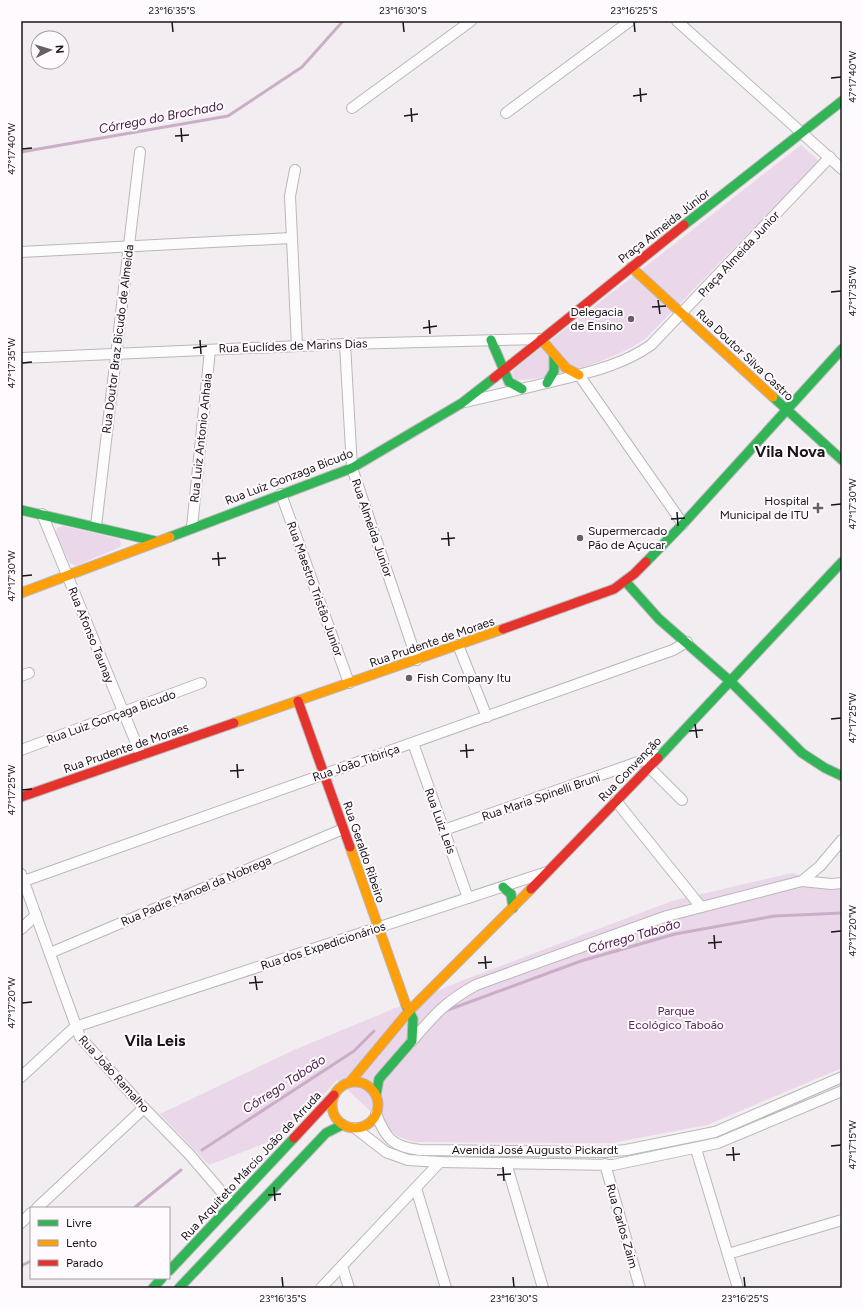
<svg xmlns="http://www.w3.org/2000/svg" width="863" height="1309" viewBox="0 0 863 1309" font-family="Figtree,sans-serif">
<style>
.green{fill:#ead7e9}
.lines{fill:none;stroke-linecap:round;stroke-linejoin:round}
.stream{stroke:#caaec8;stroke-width:3}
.street-casing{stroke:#bab7b9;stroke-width:12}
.fast-casing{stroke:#bab7b9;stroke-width:11}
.slow-casing{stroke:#bab7b9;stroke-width:11}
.jam-casing{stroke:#bab7b9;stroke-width:11}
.street{stroke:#fdfcfd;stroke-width:10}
.fast{stroke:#30b455;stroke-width:9}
.slow{stroke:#ff9f0a;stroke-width:9}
.jam{stroke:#e5322d;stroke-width:9}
.ticks{fill:none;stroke:#181518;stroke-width:1.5}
.poi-dot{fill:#646164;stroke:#fffafe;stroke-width:1.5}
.labels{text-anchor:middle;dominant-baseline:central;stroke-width:4;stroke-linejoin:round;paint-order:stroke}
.street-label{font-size:12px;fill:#181518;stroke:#fffafe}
.poi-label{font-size:12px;fill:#181518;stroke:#fffafe;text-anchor:end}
.park-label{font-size:12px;fill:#5b2b5a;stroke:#fffafe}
.water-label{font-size:13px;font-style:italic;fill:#461845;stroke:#fffafe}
.district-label{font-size:16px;font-weight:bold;fill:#181518;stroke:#fffafe}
.neatline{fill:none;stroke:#181518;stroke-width:1.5}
.ticks-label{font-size:10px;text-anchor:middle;fill:#181518}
</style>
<rect width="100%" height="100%" fill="#f2edf1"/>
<g class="green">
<path d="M801 145 819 161 645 339C617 359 551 380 516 380L512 375 513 370Z"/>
<polygon points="63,526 119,539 121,543 120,547 76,566 69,562 56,534 57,528"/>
<polygon points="792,873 842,890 842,1068 707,1125 612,1143 414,1142 397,1136 337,1080 286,1135 209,1165 160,1114 294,1050 461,981 569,940 672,901"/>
</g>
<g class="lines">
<g class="stream">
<polyline points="21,152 228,116 302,67 343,21"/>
<polyline points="445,1011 581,961 675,934 775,916 842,913"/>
<polyline points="202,1150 354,1051 374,1031"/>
<polyline points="134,1208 181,1170"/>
<polyline points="21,1266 31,1261"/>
</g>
<g class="street-casing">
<g id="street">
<polyline points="677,21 842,169"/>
<polyline points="352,108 471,21"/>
<polyline points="506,113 630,21"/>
<polyline points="295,170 290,196 297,346"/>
<polyline points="21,252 291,238"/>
<polyline points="345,344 352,468 417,660"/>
<polyline points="21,358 345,344 541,339"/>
<polyline points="579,375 683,524"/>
<path d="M465 402C497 395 530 387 563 379 594 371 624 364 651 345L830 157"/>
<polyline points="281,494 349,683"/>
<polyline points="42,514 141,755"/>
<polyline points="96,526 140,152"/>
<polyline points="192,527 210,350"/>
<polyline points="458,645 487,717"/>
<polyline points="21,676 29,673"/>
<polyline points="413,743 468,898"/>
<polyline points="21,750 201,683"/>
<polyline points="649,767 682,800"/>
<polyline points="616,801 701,907"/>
<polyline points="444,830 658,755"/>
<polyline points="21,874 80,1037 144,1108 189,1154 232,1204"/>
<polyline points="24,881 673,650 687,642"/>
<polyline points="802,881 831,884 842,883"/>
<polyline points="21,929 36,915"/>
<polyline points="50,953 343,829"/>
<path d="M412 1041C434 1015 445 1002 476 985L667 916 802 881 820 866 842 840"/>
<polyline points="21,1077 75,1027 547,872"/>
<path d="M376 1114C386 1139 393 1147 420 1150L605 1152 626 1150 715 1132 842 1077"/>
<polyline points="355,1128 386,1152 408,1160 440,1162 613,1165 718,1143 842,1091"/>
<polyline points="696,1149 738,1288"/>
<polyline points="506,1163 543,1288"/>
<polyline points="605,1164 640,1288"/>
<polyline points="416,1188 446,1288"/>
<polyline points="37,1208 144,1108"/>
<polyline points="21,1223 31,1213"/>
<polyline points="728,1254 842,1220"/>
<polyline points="342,1266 349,1288"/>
<polyline points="321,1288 440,1162"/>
</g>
</g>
<g class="fast-casing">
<g id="fast">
<polyline points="684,225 842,101"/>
<polyline points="491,340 509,382 522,389"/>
<polyline points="547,383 554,371 554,355"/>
<polyline points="773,397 842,460"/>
<polyline points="21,510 155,541"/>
<polyline points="170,537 352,468 462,403 494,378"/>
<polyline points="646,562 683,524 842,349"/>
<polyline points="625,581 659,619 731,682 802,753 825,768 842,776"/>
<polyline points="658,758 842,562"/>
<polyline points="503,887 511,894 513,908"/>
<polyline points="376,1095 379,1079 412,1041 413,1019 406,1005"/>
<polyline points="169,1271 294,1138"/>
<polyline points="153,1288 162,1278"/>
<polyline points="179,1288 326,1133 342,1125"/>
</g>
</g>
<g class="slow-casing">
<g id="slow">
<polyline points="631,267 773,397"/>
<polyline points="541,339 566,368 579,375"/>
<polyline points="21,593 170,537"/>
<polyline points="234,723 503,629"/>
<polyline points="350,847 406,1005"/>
<circle cx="355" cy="1105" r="23"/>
<polyline points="350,1082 410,1010 531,889"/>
</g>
</g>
<g class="jam-casing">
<g id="jam">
<polyline points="494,378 684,225"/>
<polyline points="503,629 614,589 634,574 646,562"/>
<polyline points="298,701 350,847"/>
<polyline points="21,797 234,723"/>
<polyline points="531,889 658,758"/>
<polyline points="294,1138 334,1095"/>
</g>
</g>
<use href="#street" class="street"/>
<use href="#fast" class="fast"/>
<use href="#slow" class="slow"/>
<use href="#jam" class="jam"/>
</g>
<path class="ticks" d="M172 22 173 32M403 22 404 32M634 22 635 32M831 78 841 77M640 88 641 102M633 96 647 94M411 108 412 122M404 116 418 114M181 128 182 142M175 136 189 135M22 149 32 148M831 292 841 291M658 300 660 314M652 307 666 306M429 320 430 334M423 328 437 326M200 340 201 354M193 348 207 346M22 363 32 362M831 505 841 504M677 512 678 526M671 519 685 518M448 532 449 546M441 539 455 538M218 552 219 566M212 559 226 558M22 576 32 575M831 719 841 718M695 724 697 738M689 731 703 730M466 744 467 758M460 751 474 750M237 764 238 778M230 771 244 770M22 790 32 789M831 932 841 931M714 935 715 949M708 943 722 942M485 956 486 969M478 963 492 962M255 976 257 990M249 983 263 982M22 1003 32 1002M831 1146 841 1145M733 1147 734 1161M726 1155 740 1154M503 1167 504 1181M497 1175 511 1174M274 1187 275 1201M268 1195 281 1194M282 1277 283 1287M513 1277 514 1287M744 1277 745 1287"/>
<g class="poi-dot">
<circle cx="631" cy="319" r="4"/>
<path d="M816 502h4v4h4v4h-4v4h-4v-4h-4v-4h4z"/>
<circle cx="580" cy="538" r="4"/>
<circle cx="409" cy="678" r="4"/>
</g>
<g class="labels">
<g class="street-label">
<text transform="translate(664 226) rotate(-38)">Praça Almeida Júnior</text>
<text transform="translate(739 254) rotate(-47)">Praça Almeida Junior</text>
<text transform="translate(118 339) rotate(-83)">Rua Doutor Braz Bicudo de Almeida</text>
<text transform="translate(293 346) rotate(-2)">Rua Euclídes de Marins Dias</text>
<text transform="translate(745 355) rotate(43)">Rua Doutor Silva Castro</text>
<text transform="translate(201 438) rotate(-84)">Rua Luiz Antonio Anhaia</text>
<text transform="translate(289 477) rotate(-21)">Rua Luiz Gonzaga Bicudo</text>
<text transform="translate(372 528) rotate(71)">Rua Almeida Junior</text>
<text transform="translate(315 589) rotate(70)">Rua Maestro Tristão Junior</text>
<text transform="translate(91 635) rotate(68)">Rua Afonso Taunay</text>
<text transform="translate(432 642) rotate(-19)">Rua Prudente de Moraes</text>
<text transform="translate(111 717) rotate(-20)">Rua Luiz Gonçaga Bicudo</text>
<text transform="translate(126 748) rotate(-19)">Rua Prudente de Moraes</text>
<text transform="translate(356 763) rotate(-19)">Rua João Tibiriça</text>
<text transform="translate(630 769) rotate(-46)">Rua Convenção</text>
<text transform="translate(541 797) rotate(-19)">Rua Maria Spinelli Bruni</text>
<text transform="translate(440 821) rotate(70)">Rua Luiz Leis</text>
<text transform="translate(364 852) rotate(71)">Rua Geraldo Ribeiro</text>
<text transform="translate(196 891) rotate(-23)">Rua Padre Manoel da Nobrega</text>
<text transform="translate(323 946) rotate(-18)">Rua dos Expedicionários</text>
<text transform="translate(114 1074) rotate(48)">Rua João Ramalho</text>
<text x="535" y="1150">Avenida José Augusto Pickardt</text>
<text transform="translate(251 1166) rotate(-47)">Rua Arquiteto Márcio João de Arruda</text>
<text transform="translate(622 1226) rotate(74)">Rua Carlos Zaim</text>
</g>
<g class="poi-label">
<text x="623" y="312">Delegacia<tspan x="623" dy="14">de Ensino</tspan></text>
<text x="809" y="501">Hospital<tspan x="809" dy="14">Municipal de ITU</tspan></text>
<text x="588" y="531" text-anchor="start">Supermercado<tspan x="588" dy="14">Pão de Açucar</tspan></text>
<text x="417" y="678" text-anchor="start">Fish Company Itu</text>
</g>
<g class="park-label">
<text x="676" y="1011">Parque<tspan x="676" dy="14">Ecológico Taboão</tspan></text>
</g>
<g class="water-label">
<text transform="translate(161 117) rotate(-11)">Córrego do Brochado</text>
<text transform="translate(634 936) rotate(-16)">Córrego Taboão</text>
<text transform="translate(284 1084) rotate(-33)">Córrego Taboão</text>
</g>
<g class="district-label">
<text x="790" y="451">Vila Nova</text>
<text x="155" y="1040">Vila Leis</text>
</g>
</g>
<rect width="863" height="1309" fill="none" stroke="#fffafe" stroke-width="44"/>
<rect x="30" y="1207" width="140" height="72" fill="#fffafe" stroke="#a39ea2"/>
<rect x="38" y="1220" width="20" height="6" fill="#30b455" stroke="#a39ea2"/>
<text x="66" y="1227" font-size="12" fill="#181518">Livre</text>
<rect x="38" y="1240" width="20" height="6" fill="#ff9f0a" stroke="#a39ea2"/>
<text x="66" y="1247" font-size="12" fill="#181518">Lento</text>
<rect x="38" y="1260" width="20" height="6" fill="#e5322d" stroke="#a39ea2"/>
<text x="66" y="1267" font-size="12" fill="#181518">Parado</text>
<g transform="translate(50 50) rotate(85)"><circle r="19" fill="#fffafe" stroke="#a39ea2"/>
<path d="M0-3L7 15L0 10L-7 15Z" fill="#646164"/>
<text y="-6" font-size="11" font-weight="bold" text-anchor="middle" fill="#181518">N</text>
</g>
<rect x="22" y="22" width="819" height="1265" class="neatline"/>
<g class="ticks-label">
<text x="172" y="14">23°16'35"S</text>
<text x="403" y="14">23°16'30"S</text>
<text x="634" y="14">23°16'25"S</text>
<text transform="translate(852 77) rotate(-90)" y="4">47°17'40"W</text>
<text transform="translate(11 149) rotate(-90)" y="4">47°17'40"W</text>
<text transform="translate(852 291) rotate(-90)" y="4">47°17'35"W</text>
<text transform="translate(11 363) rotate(-90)" y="4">47°17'35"W</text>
<text transform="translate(852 504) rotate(-90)" y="4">47°17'30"W</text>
<text transform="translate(11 576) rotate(-90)" y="4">47°17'30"W</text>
<text transform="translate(852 718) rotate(-90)" y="4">47°17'25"W</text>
<text transform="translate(11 790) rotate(-90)" y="4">47°17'25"W</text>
<text transform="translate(852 931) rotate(-90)" y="4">47°17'20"W</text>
<text transform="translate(11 1003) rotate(-90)" y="4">47°17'20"W</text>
<text transform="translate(852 1145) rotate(-90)" y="4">47°17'15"W</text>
<text x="283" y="1302">23°16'35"S</text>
<text x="514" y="1302">23°16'30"S</text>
<text x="745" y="1302">23°16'25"S</text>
</g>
</svg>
